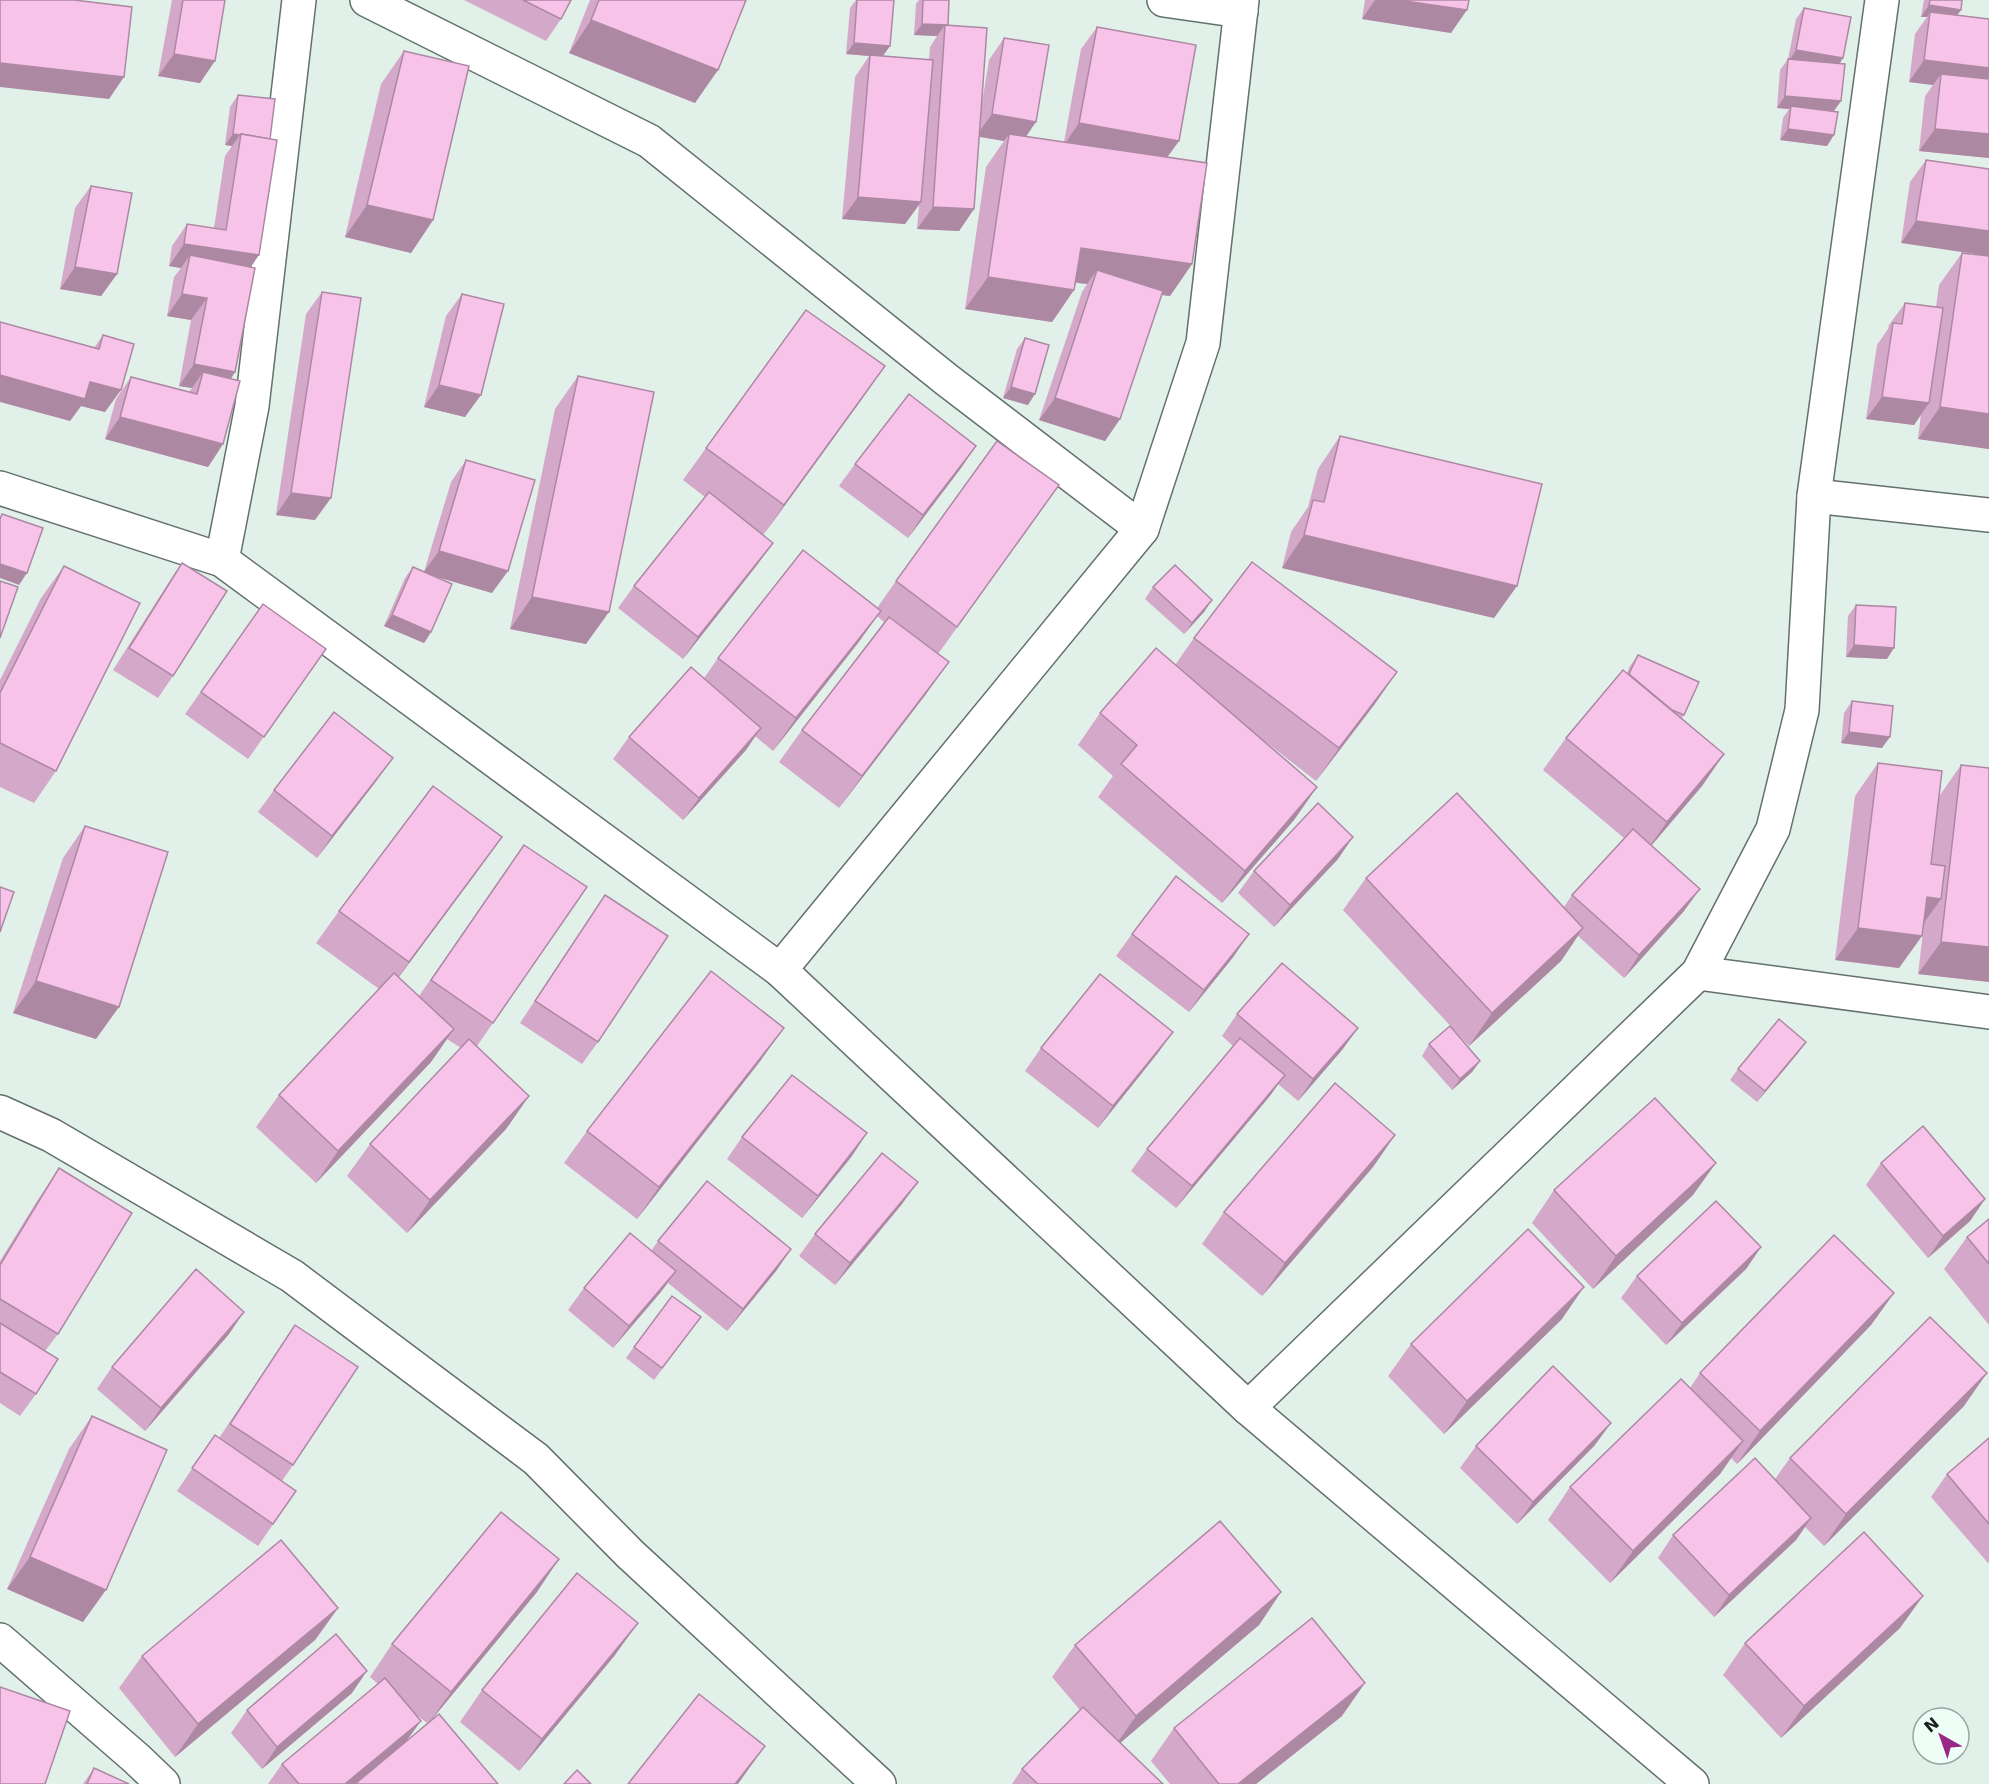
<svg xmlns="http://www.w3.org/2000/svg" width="1989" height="1784" viewBox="0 0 1989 1784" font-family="'DejaVu Sans',sans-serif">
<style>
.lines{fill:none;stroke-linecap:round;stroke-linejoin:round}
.street-casing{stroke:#63706b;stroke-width:36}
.street{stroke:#fff;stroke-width:33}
.wall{fill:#d4a8c8;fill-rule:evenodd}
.shaded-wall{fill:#ad88a3}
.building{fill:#f7c3e9;stroke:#ad88a3;stroke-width:1.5}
</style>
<rect width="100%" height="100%" fill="#e1f1ea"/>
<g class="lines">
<g class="street-casing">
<g id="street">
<polyline points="367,0 649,141 947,380 1142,529"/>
<polyline points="1164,0 1241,11"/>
<polyline points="0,488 222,560 780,970 1248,1408 1692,1784"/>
<polyline points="1814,496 1989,515"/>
<polyline points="222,560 252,406 299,0"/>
<polyline points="780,970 1142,529 1203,343 1242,0"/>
<polyline points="1698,973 1989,1012"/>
<polyline points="0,1112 51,1135 292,1276 536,1459 630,1554 879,1784"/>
<polyline points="1248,1408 1698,973 1773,829 1802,710 1814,496 1882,0"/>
<polyline points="0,1640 137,1759 163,1784"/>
</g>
</g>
<use href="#street" class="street"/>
</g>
<g class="wall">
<polygon points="172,0 225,0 200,83 158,76"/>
<polygon points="464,0 571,0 561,19 546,41"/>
<polygon points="590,0 746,0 695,103 569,53"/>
<polygon points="856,0 894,0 890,46 883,56 929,60 930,47 937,36 914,35 916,4 919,0 949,0 948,25 982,103 989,60 1004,38 1026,137 1064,142 1081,49 1097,27 1179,141 1167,157 1192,264 1170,296 1161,295 1120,419 1105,441 1039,420 1082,292 1087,284 1076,283 1074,290 1052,322 965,309 986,167 1004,141 979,137 974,209 959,231 917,229 919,205 905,224 842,219 855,77 869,56 846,54 850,8"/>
<polygon points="1365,0 1469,0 1451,33 1362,19"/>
<polygon points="1924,0 1962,0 1961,10 1957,15 1989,19 1989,158 1919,151 1925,96 1933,85 1909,82 1915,34 1927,17 1921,17"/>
<polygon points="1804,8 1843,58 1840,63 1841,101 1833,112 1827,146 1780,140 1783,118 1789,109 1777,108 1780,70 1788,59 1796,19"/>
<polygon points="404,51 433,220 411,253 345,237 381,84"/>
<polygon points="238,95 251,267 235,372 231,379 223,444 208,467 105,439 116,399 131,377 189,392 192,388 179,386 191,320 167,316 174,277 181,268 169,266 172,246 187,224 214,228 225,156 232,146 225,145 230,107"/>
<polygon points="1926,160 1989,169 1901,243 1910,182"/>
<polygon points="91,186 117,274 101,296 60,289 75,208"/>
<polygon points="1962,253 1989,449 1918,439 1921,414 1914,425 1866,419 1877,345 1888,329 1889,325 1905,303 1936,307 1939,285"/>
<polygon points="322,292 315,520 276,515 306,314"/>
<polygon points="462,294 465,417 424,407 446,316"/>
<polygon points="103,335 105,412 81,406 70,421 94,348"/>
<polygon points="1025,338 1028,405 1003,398 1017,349"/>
<polygon points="578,376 586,644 510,629 555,409"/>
<polygon points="862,399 763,535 757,565 683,659 618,608 634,586 705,497 683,480 706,448"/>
<polygon points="1340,436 1494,618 1282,568 1291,532 1308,507 1318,469"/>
<polygon points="976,446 961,468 908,538 839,486 855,464"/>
<polygon points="466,460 492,593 434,576 431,632 424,643 384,626 405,578 413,567 424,572 451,482"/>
<polygon points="1059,485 938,654 926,694 839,808 779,762 802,730 884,622 877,616 858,643 773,751 755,736 746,750 683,820 613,759 629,737 704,678 718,658 877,608 896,581"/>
<polygon points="182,563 173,676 158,698 113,670 167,585"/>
<polygon points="64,566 56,771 34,803 0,787 0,680 41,598"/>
<polygon points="1153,587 1212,600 1204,612 1184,634 1145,599"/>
<polygon points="263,604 326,649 248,759 185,714"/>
<polygon points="1856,605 1887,659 1846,657 1848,616"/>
<polygon points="1194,638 1397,672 1374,705 1316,781 1258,736 1317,787 1294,820 1222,903 1098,797 1113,776 1078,745 1100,713 1175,665"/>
<polygon points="1638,655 1684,715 1682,718 1724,754 1702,786 1652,845 1684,911 1624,978 1578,936 1561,961 1469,1046 1343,910 1366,878 1564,907 1572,895 1624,838 1543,770 1566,738 1627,673 1630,666"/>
<polygon points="1852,701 1882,748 1841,743 1844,713"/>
<polygon points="1878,763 1940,795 1961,765 1989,982 1918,974 1924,924 1899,968 1835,960 1855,796"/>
<polygon points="377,780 317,858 258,812 274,790"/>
<polygon points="85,826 96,1039 13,1013 63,858"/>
<polygon points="524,845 587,887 477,1046 529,1096 506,1129 407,1233 347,1176 370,1144 461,1048 447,1039 431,1062 316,1183 256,1127 279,1095 379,989 316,943 339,911 479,869 399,977 419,996"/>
<polygon points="1338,859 1274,927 1238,893 1254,871"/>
<polygon points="605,895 598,1042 582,1064 520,1023"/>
<polygon points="1132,934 1234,956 1189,1012 1116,956"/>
<polygon points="1237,1014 1358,1028 1342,1050 1298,1101 1278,1084 1269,1097 1176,1208 1131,1171 1147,1149 1233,1046 1222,1036"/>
<polygon points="1173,1032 1157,1054 1098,1128 1025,1071 1041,1048"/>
<polygon points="1806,1042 1798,1053 1757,1102 1730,1080 1738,1069"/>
<polygon points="1429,1044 1480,1061 1472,1072 1452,1090 1422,1056"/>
<polygon points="761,1060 637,1219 564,1163 587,1131"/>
<polygon points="1395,1135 1373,1167 1262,1296 1202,1244 1224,1212"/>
<polygon points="742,1137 852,1156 802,1218 727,1159"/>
<polygon points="1881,1163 1985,1199 1970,1221 1928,1258 1866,1185"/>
<polygon points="59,1168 58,1334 45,1351 36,1394 20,1416 0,1403 0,1261 37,1201"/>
<polygon points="1554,1190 1693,1195 1593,1289 1532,1223"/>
<polygon points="902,1204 835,1285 799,1256 815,1234"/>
<polygon points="1989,1219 1989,1325 1944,1269 1967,1237"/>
<polygon points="658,1241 791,1249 776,1271 727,1331 668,1283 660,1293 613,1348 568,1310 584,1288 651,1251"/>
<polygon points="1761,1247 1746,1269 1666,1345 1621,1298 1637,1276"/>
<polygon points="1894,1293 1871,1325 1737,1464 1731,1458 1720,1474 1610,1583 1548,1520 1570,1487 1690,1388 1700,1373"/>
<polygon points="701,1317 654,1380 626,1358 634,1347"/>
<polygon points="1562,1319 1444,1434 1388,1376 1411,1344"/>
<polygon points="295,1325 293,1465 282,1481 296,1491 258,1546 177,1491 215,1435 219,1438"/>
<polygon points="229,1334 145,1431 97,1389 112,1367"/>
<polygon points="1964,1406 1824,1546 1805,1527 1796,1540 1714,1617 1658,1558 1673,1535 1775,1479 1790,1458"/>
<polygon points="92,1416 83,1622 7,1589 69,1449"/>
<polygon points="1989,1438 1989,1562 1988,1563 1931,1497 1947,1474"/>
<polygon points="1595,1445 1517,1524 1460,1468 1476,1446"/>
<path d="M537 1592 433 1718 498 1784H268L282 1764 378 1684 370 1677 392 1644ZM414 1713 427 1723 407 1741Z"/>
<polygon points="1281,1592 1259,1625 1120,1743 1163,1784 1012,1784 1022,1769 1080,1710 1052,1677 1075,1645"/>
<polygon points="338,1608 315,1640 175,1757 119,1688 142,1656"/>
<polygon points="1900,1628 1781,1738 1723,1675 1745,1643"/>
<polygon points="615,1655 519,1771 460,1722 482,1690"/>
<polygon points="352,1693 262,1769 231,1733 247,1710"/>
<polygon points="1342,1716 1256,1784 1170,1784 1151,1761 1174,1728"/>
<polygon points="94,1768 129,1784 83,1784"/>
</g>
<g class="shaded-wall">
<polygon points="1375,0 1398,0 1467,10 1451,33 1362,19"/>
<polygon points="1929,5 1961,10 1953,21 1930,12 1927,17 1921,17"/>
<polygon points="591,20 718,70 695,103 569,53"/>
<polygon points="922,24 945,25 937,36 914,35"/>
<polygon points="854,43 890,46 882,57 846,54"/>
<polygon points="1796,50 1843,58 1835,70 1788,62"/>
<polygon points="174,54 215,61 200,83 158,76"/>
<polygon points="1924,60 1989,68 1989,92 1941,74 1933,85 1909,82"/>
<polygon points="0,63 124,77 109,99 0,87"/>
<polygon points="1785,96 1841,101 1833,112 1791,106 1789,109 1777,108"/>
<polygon points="992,114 1036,122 1021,144 1009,134 1004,141 976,136"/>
<polygon points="1079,123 1179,141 1163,163 1064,145"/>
<polygon points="1788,129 1834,135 1827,146 1780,140"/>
<polygon points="1935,129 1989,134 1989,158 1919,151"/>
<polygon points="233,134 240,135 232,146 225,145"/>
<polygon points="858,197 921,202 905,224 842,219"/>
<polygon points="367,205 433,220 411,253 345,237"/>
<polygon points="933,207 974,209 959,231 917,229"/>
<polygon points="1916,221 1989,231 1989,256 1901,243"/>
<polygon points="184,244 259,255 244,277 190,255 181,268 169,266"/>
<polygon points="1081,248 1192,264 1170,296 1092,285 1097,270 1087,284 1058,280"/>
<polygon points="75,267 117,274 101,296 60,289"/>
<polygon points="988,277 1074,290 1052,322 965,309"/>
<polygon points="182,294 207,298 191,320 167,316"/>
<polygon points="194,364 235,372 220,394 203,372 192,388 179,386"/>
<polygon points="885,366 862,399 762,537 784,505"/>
<polygon points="0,375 90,382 121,390 105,412 81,406 70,421 0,402"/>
<polygon points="439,385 481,395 465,417 424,407"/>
<polygon points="1011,387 1035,394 1028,405 1003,398"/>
<polygon points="1882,397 1929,403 1914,425 1866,419"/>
<polygon points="1055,398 1120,419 1105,441 1039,420"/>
<polygon points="1940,407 1989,414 1989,449 1918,439"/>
<polygon points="120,417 223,444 208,467 105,439"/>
<polygon points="976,446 961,468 908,538 923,515"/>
<polygon points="291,493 331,498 315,520 276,515"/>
<polygon points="1304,535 1517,586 1494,618 1282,568"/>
<polygon points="773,543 757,565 683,659 698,637"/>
<polygon points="439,551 508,571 492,593 423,573"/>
<polygon points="0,564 27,573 19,585 0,578"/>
<polygon points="532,597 609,612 586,644 510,629"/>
<polygon points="1212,600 1204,612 1184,634 1192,623"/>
<polygon points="881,611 858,643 773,751 796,718"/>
<polygon points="392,615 431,632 424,643 384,626"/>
<polygon points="1854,645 1894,648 1887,659 1846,657"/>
<polygon points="949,662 926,694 839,808 862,776"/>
<polygon points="1397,672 1374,705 1316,781 1339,748"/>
<polygon points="761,728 746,750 683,820 699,798"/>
<polygon points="1849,732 1890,737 1882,748 1841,743"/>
<polygon points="1724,754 1702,786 1644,854 1667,822"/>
<polygon points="393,758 377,780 317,858 332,836"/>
<polygon points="1317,787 1294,820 1222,903 1245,871"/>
<polygon points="502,837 479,869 386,994 409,962"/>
<polygon points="1353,837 1338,859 1274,927 1290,905"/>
<polygon points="1700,889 1684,911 1624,978 1639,955"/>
<polygon points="1927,897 1941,899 1918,931"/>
<polygon points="1583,928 1561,961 1469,1046 1492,1013"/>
<polygon points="1858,928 1922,936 1899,968 1835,960"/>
<polygon points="1249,934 1234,956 1189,1012 1204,990"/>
<polygon points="1941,942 1989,947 1989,982 1918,974"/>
<polygon points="36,981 119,1007 96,1039 13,1013"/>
<polygon points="784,1028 761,1060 637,1219 659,1187"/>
<polygon points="1358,1028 1342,1050 1298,1101 1313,1079"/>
<polygon points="454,1029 431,1062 316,1183 338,1151"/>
<polygon points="1173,1032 1157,1054 1098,1128 1113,1106"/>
<polygon points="1806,1042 1798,1053 1757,1102 1765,1091"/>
<polygon points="1480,1061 1472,1072 1452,1090 1460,1079"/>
<polygon points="1285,1075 1269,1097 1176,1208 1192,1186"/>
<polygon points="529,1096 506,1129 407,1233 430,1200"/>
<polygon points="867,1133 852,1156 802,1218 818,1196"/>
<polygon points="1395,1135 1373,1167 1262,1296 1285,1263"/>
<polygon points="1716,1163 1693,1195 1593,1289 1616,1256"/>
<polygon points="918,1182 902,1204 835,1285 850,1263"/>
<polygon points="1985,1199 1970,1221 1928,1258 1943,1236"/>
<polygon points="1761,1247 1746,1269 1666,1345 1682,1323"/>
<polygon points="791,1249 776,1271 727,1331 743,1309"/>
<polygon points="676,1271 660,1293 613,1348 629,1326"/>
<polygon points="1584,1287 1562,1319 1444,1434 1467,1401"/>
<polygon points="1894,1293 1871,1325 1737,1464 1760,1431"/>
<polygon points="244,1312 229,1334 145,1431 161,1408"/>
<polygon points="1987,1373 1964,1406 1824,1546 1846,1514"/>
<polygon points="1611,1423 1595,1445 1517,1524 1533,1502"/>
<polygon points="1743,1441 1720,1474 1610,1583 1633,1551"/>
<polygon points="1811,1518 1796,1540 1714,1617 1729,1595"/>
<polygon points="30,1557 106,1590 83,1622 7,1589"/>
<polygon points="559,1559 537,1592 428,1724 451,1692"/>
<polygon points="1281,1592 1259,1625 1113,1749 1136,1716"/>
<polygon points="1923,1596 1900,1628 1781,1738 1804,1706"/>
<polygon points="338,1608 315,1640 175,1757 198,1724"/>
<polygon points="638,1623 615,1655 519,1771 542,1739"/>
<polygon points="367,1671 352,1693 262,1769 277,1747"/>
<polygon points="1365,1683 1342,1716 1256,1784 1238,1784"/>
<polygon points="421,1721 405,1743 356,1784 345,1784"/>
<polygon points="765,1746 738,1784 735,1784"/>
</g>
<g class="building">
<polygon points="0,0 74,0 132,7 124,77 0,63"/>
<polygon points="183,0 225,0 215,61 174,54"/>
<polygon points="523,0 571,0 561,19"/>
<polygon points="599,0 746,0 718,70 591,20"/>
<polygon points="857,0 894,0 890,46 854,43"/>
<polygon points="923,0 949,0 948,25 922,24"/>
<polygon points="1398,0 1469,0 1467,10"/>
<polygon points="1930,0 1962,0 1961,10 1929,5"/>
<polygon points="1804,8 1851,17 1843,58 1796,50"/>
<polygon points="1930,12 1989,19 1989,68 1924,60"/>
<polygon points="945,25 987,28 974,209 933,207"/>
<polygon points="1097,27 1196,45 1179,141 1079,123"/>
<polygon points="1004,38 1049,45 1036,122 992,114"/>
<polygon points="404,51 469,66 433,220 367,205"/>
<polygon points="870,55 933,60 921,202 858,197"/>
<polygon points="1788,59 1845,64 1841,101 1785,96"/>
<polygon points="1941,74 1989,79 1989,134 1935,129"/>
<polygon points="238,95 275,99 270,139 241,134 241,135 233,134"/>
<polygon points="1791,106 1838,112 1834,135 1788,129"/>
<polygon points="241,134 277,140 259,255 184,244 187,224 226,230"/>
<polygon points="1009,134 1207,163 1192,264 1081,248 1074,290 988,277"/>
<polygon points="1926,160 1989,169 1989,231 1916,221"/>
<polygon points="91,186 132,193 117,274 75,267"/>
<polygon points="1962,253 1989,256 1989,414 1940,407"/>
<polygon points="190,255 255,268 235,372 194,364 207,298 182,294"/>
<polygon points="1097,270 1163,291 1120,419 1055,398"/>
<polygon points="322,292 361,298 331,498 291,493"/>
<polygon points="462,294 504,304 481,395 439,385"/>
<polygon points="1905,303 1943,308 1929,403 1882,397 1893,323 1902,324"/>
<polygon points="806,310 885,366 784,505 706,448"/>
<polygon points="0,322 99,349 103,335 134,344 121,390 90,382 85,399 0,375"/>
<polygon points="1025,338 1049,345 1035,394 1011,387"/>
<polygon points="203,372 240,381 223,444 120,417 131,377 197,394"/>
<polygon points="578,376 654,392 609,612 532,597"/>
<polygon points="909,394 976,446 923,515 855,464"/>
<polygon points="1340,436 1542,484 1517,586 1304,535 1313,500 1324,502"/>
<polygon points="997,441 1059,485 957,627 896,581"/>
<polygon points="466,460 535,480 508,571 439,551"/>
<polygon points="709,492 773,543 698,637 634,586"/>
<polygon points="2,514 43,528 27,573 0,564 0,519"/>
<polygon points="803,550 881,611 796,718 718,658"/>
<polygon points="1252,562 1397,672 1339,748 1194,638"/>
<polygon points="182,563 227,591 173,676 129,648"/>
<polygon points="1175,565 1212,600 1192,623 1153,587"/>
<polygon points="64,566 140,603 56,771 0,743 0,693"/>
<polygon points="413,567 452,584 431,632 392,615"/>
<polygon points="0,581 18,587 0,638"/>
<polygon points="263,604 326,649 264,737 201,692"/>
<polygon points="1856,605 1896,607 1894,648 1854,645"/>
<polygon points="889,617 949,662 862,776 802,730"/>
<polygon points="1156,648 1317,787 1245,871 1121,764 1137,745 1100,713"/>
<polygon points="1638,655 1699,682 1684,715 1672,710 1629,674"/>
<polygon points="691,667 761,728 699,798 629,737"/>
<polygon points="1623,670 1724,754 1667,822 1566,738"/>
<polygon points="1852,701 1893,706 1890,737 1849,732"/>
<polygon points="334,712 393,758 332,836 274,790"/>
<polygon points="1878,763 1942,771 1931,864 1945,866 1941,899 1927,897 1922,936 1858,928"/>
<polygon points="1961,765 1989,768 1989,947 1941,942"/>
<polygon points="433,786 502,837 409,962 339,911"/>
<polygon points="1457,793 1583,928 1492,1013 1366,878"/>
<polygon points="1318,803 1353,837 1290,905 1254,871"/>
<polygon points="85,826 168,852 119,1007 36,981"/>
<polygon points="1633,829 1700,889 1639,955 1572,895"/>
<polygon points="524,845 587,887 493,1023 431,980"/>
<polygon points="1176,876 1249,934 1204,990 1132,934"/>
<polygon points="0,887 14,892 0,932"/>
<polygon points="605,895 668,936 598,1042 535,1001"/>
<polygon points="1282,963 1358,1028 1313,1079 1237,1014"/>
<polygon points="711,971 784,1028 659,1187 587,1131"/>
<polygon points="394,973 454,1029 338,1151 279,1095"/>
<polygon points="1100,974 1173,1032 1113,1106 1041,1048"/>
<polygon points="1779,1019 1806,1042 1765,1091 1738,1069"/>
<polygon points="1450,1026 1480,1061 1460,1079 1429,1044"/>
<polygon points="1240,1038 1285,1075 1192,1186 1147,1149"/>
<polygon points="469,1039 529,1096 430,1200 370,1144"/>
<polygon points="792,1075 867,1133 818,1196 742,1137"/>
<polygon points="1335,1083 1395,1135 1285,1263 1224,1212"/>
<polygon points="1655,1098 1716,1163 1616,1256 1554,1190"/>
<polygon points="1923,1126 1985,1199 1943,1236 1881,1163"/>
<polygon points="882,1153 918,1182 850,1263 815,1234"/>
<polygon points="59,1168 132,1213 58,1334 0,1299 0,1265"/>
<polygon points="707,1181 791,1249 743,1309 658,1241"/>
<polygon points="1716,1201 1761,1247 1682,1323 1637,1276"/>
<polygon points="1989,1219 1989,1264 1967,1237"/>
<polygon points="1528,1229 1584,1287 1467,1401 1411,1344"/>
<polygon points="630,1233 676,1271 629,1326 584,1288"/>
<polygon points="1834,1235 1894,1293 1760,1431 1700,1373"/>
<polygon points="196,1269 244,1312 161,1408 112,1367"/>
<polygon points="672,1296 701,1317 662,1368 634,1347"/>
<polygon points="1930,1317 1987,1373 1846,1514 1790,1458"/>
<polygon points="0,1323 58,1359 36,1394 0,1372"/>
<polygon points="295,1325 358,1367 293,1465 230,1424"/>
<polygon points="1553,1366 1611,1423 1533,1502 1476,1446"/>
<polygon points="1681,1379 1743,1441 1633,1551 1570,1487"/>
<polygon points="92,1416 167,1450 106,1590 30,1557"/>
<polygon points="215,1435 296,1491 273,1524 192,1468"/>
<polygon points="1989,1438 1989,1524 1947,1474"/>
<polygon points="1755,1458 1811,1518 1729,1595 1673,1535"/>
<polygon points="501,1512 559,1559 451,1692 392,1644"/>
<polygon points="1220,1521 1281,1592 1136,1716 1075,1645"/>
<polygon points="1864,1532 1923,1596 1804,1706 1745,1643"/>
<polygon points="281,1540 338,1608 198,1724 142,1656"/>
<polygon points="577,1573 638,1623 542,1739 482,1690"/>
<polygon points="1312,1618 1365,1683 1238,1784 1219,1784 1174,1728"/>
<polygon points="336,1634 367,1671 277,1747 247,1710"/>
<polygon points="385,1678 421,1721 345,1784 299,1784 282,1764"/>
<polygon points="0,1687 70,1711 45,1784 0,1784"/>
<polygon points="699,1694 765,1746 735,1784 628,1784"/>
<polygon points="1083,1707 1163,1784 1038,1784 1022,1769"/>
<polygon points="439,1714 498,1784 355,1784"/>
<polygon points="94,1768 129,1784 87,1784"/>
<polygon points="577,1770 591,1784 564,1784"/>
</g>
<g transform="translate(1941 1736) rotate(320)"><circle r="28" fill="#eefef7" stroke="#99a5a0" stroke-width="1.5"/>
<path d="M0-4.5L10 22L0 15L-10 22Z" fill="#992785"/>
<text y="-9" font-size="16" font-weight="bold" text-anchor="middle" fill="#1a201e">N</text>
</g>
</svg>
